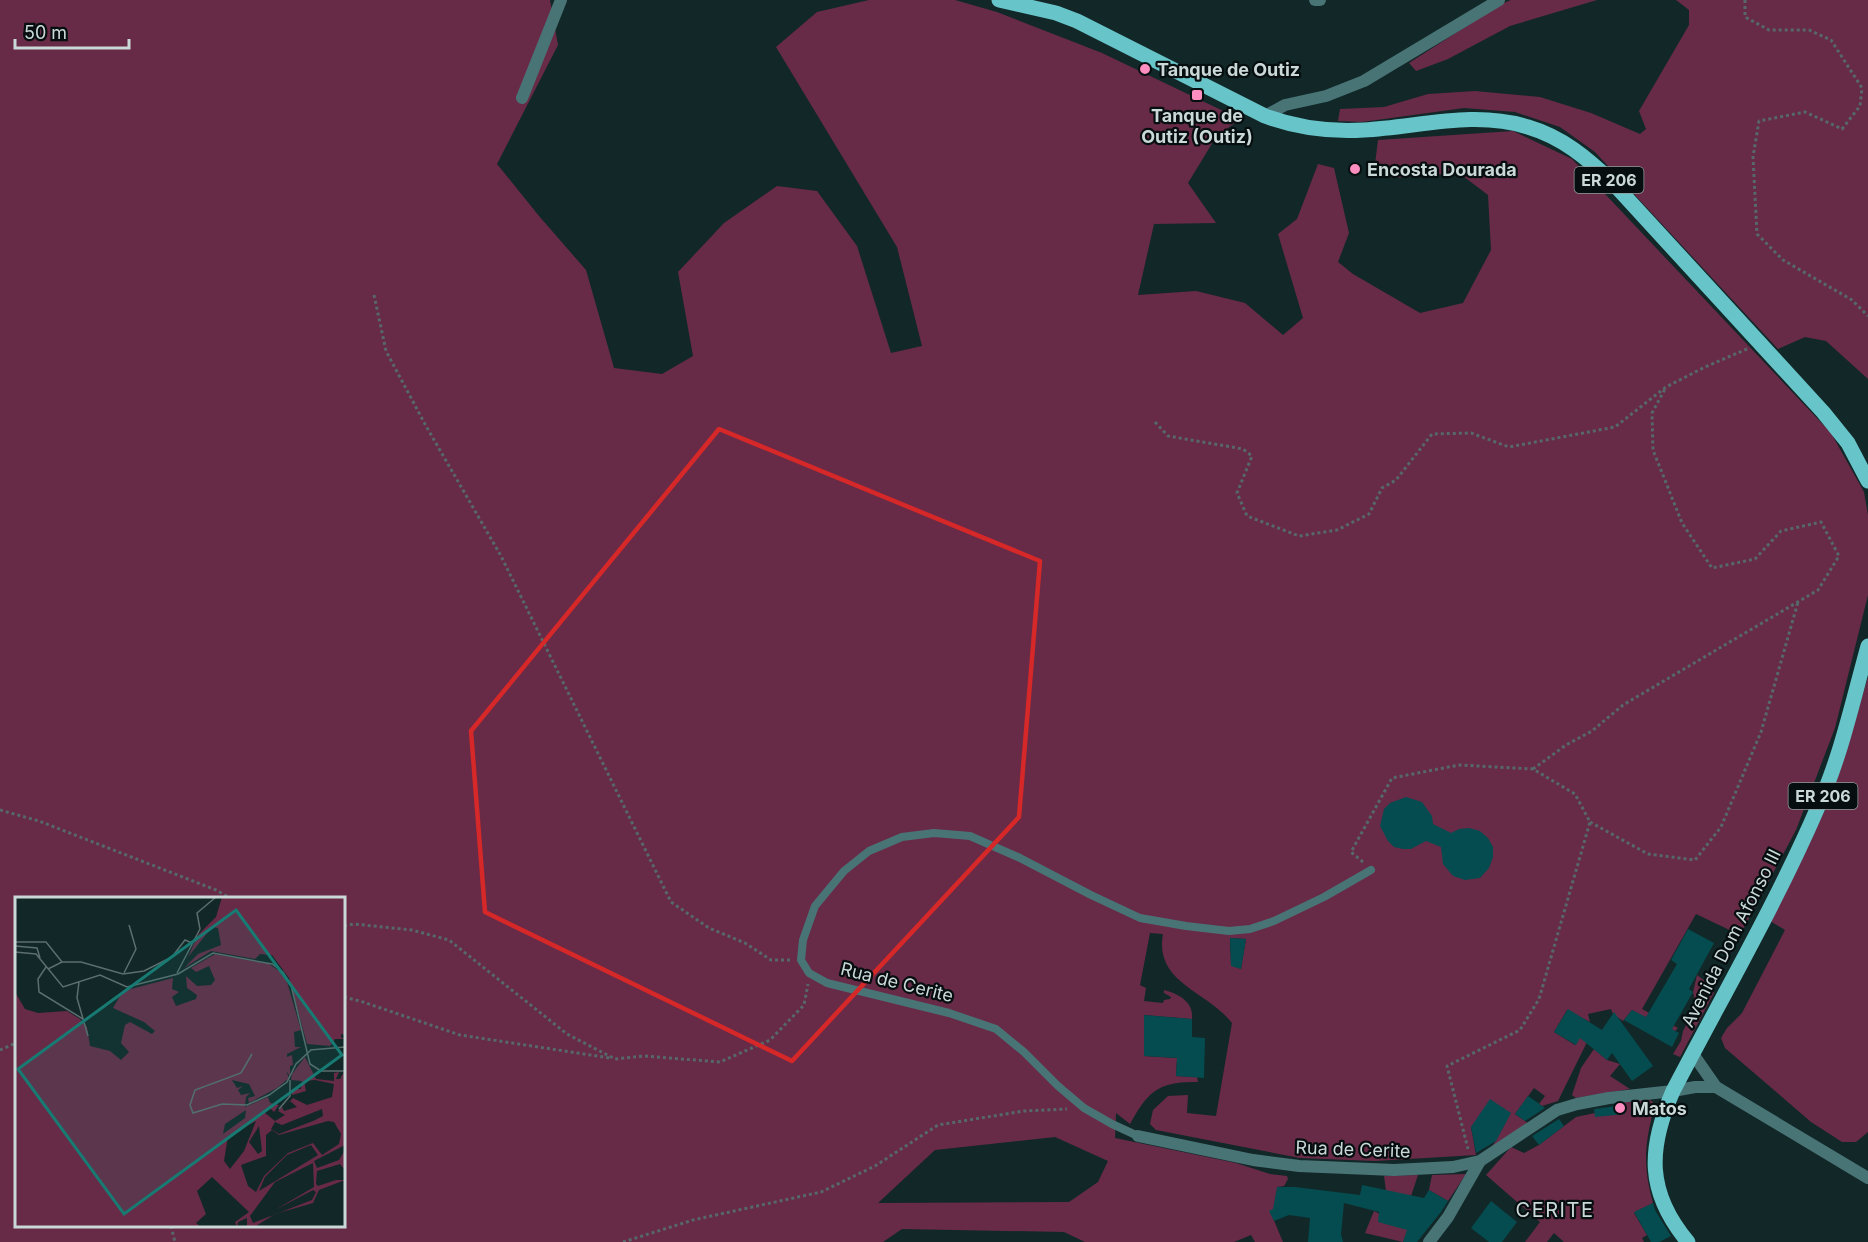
<svg xmlns="http://www.w3.org/2000/svg" width="1868" height="1242" viewBox="0 0 1868 1242" font-family="Inter,sans-serif">
<style>
.green{fill:#672b47;fill-rule:evenodd}
.building{fill:#044c4f}
.lines{fill:none;stroke-linecap:round;stroke-linejoin:round}
.path{stroke:#566868;stroke-width:3;stroke-dasharray:3 3;stroke-linecap:butt}
.service{stroke:#497476;stroke-width:8}
.minor{stroke:#497476;stroke-width:12}
.tertiary{stroke:#497476;stroke-width:12}
.primary{stroke:#67c5c9;stroke-width:15}
.marked{fill:none;stroke:#d62828;stroke-width:4.5;stroke-linejoin:round}
.poi-dot{fill:#fd8ebf;stroke:#060e0f;stroke-width:2}
.labels{text-anchor:middle;dominant-baseline:central;stroke-width:4.5;stroke-linejoin:round;paint-order:stroke}
.shield{fill:#060e0f;stroke:#909b9c;stroke-width:1.5}
.shield-label{font-size:16px;font-weight:bold;fill:#cbd8d8}
.poi-label{font-size:18px;font-weight:bold;fill:#cbd8d8;stroke:#060e0f;text-anchor:start}
.street-label{font-size:18px;fill:#cbd8d8;stroke:#060e0f}
.neighbourhood-label{font-size:20px;letter-spacing:1.5px;fill:#cbd8d8;stroke:#060e0f}
.inset-road{fill:none;stroke:#5c6e6e;stroke-width:1.5}
.view{fill:#187b73;fill-opacity:0.15;stroke:#187b73;stroke-width:3}
.inset-edge{fill:none;stroke:#cbd8d8;stroke-width:3}
</style>
<rect width="100%" height="100%" fill="#122728"/>
<g class="green">
<path d="M0 0H550L558 45 497 164 539 216 586 270 614 368 662 374 693 356 678 272 724 223 777 186 817 191 857 246 891 353 922 346 897 247 776 47 817 12 869 0H955L997 12 1102 53 1240 119 1216 137 1188 183 1216 223 1154 224 1138 295 1196 291 1245 303 1283 335 1303 318 1278 234 1297 219 1318 164 1334 168 1349 233 1338 262 1353 274 1420 313 1463 303 1491 250 1488 195 1459 173 1392 178 1375 164 1378 140 1513 131 1572 159 1831 433 1864 492 1868 515V595L1835 728 1796 830 1740 935 1696 914 1642 1009 1678 1028 1675 1031 1658 1025 1632 1010 1623 1021 1613 1014 1611 1009 1588 1014 1590 1022 1567 1010 1554 1032 1575 1045 1585 1030 1590 1036 1558 1101 1542 1106 1539 1104 1545 1096 1534 1088 1515 1114 1529 1124 1492 1147 1507 1120 1471 1127 1476 1155 1375 1161 1300 1158 1156 1130 1150 1124 1153 1110 1168 1096 1188 1095 1187 1113 1216 1116 1232 1023C1207 991 1154 983 1163 934L1150 933 1140 985 1146 988 1144 1001 1163 1003 1164 1000 1170 999 1171 997 1164 993V990C1179 994 1194 1002 1192 1019L1144 1015V1056L1177 1058 1176 1076 1197 1077 1198 1082C1159 1081 1148 1091 1130 1124L1116 1113 1115 1138 1236 1163 1270 1174 1287 1176 1288 1179 1284 1186 1277 1187 1289 1212 1270 1211 1283 1242H1255L1251 1235 1234 1242H1085L1064 1232 902 1229 883 1242H0ZM16 898H344V1226H16ZM1230 938 1246 939 1241 969 1231 965ZM1055 1137 1108 1161 1098 1182 1069 1202 878 1203 935 1150Z"/>
<polygon points="1511,0 1597,0 1510,26 1448,59 1416,71 1409,63 1501,4"/>
<polygon points="1676,0 1868,0 1868,379 1826,341 1805,337 1778,349 1595,152 1560,127 1515,112 1464,108 1362,122 1338,121 1340,109 1384,107 1428,94 1475,91 1540,97 1591,113 1640,134 1646,129 1639,111 1689,25 1689,10"/>
<polygon points="1868,677 1868,1132 1856,1142 1842,1142 1811,1122 1725,1048 1721,1038 1727,1028 1742,1013 1785,930 1770,921 1831,798"/>
<polygon points="1697,975 1709,984 1714,993 1680,1057 1673,1054 1681,1041 1683,1031 1696,1006 1693,992"/>
<polygon points="1594,1049 1607,1060 1620,1064 1610,1076 1630,1089 1576,1098 1572,1095 1581,1068"/>
<path d="M1649 1099 1655 1104C1645 1143 1642 1163 1653 1203L1634 1213 1647 1235 1642 1238 1644 1242H1564L1554 1233 1547 1242H1525L1540 1222 1486 1175 1511 1147 1524 1153 1539 1145 1576 1117 1595 1113 1625 1114 1624 1102Z"/>
<polygon points="1466,1174 1448,1201 1429,1190 1432,1175"/>
<polygon points="1418,1175 1411,1196 1386,1191 1384,1176"/>
<polygon points="1374,1211 1408,1229 1403,1242 1365,1233"/>
</g>
<g class="building">
<polygon points="1406,797 1422,802 1432,816 1433,824 1451,833 1459,829 1469,828 1480,831 1488,838 1493,847 1493,857 1489,868 1480,878 1465,880 1453,876 1443,864 1441,847 1426,841 1411,849 1403,849 1394,847 1388,841 1380,826 1384,809 1390,803"/>
<polygon points="1688,929 1714,943 1689,989 1693,992 1672,1029 1679,1033 1672,1047 1624,1020 1632,1010 1646,1017 1677,964 1671,960"/>
<polygon points="1230,938 1246,939 1241,969 1231,966"/>
<polygon points="1568,1009 1602,1030 1614,1012 1653,1066 1632,1081 1612,1053 1607,1060 1580,1038 1576,1045 1554,1032"/>
<polygon points="1144,1015 1192,1019 1192,1037 1205,1038 1204,1078 1176,1076 1177,1058 1144,1056"/>
<polygon points="1528,1096 1545,1108 1525,1121 1515,1114"/>
<polygon points="1490,1099 1511,1113 1496,1141 1476,1153 1471,1127"/>
<polygon points="1624,1105 1625,1114 1595,1117 1594,1109"/>
<polygon points="1559,1119 1564,1126 1539,1145 1532,1136"/>
<polygon points="1362,1185 1424,1198 1429,1190 1448,1201 1441,1212 1417,1242 1403,1242 1407,1230 1378,1222 1379,1212 1344,1203 1341,1234 1343,1242 1308,1242 1310,1218 1289,1215 1274,1221 1269,1211 1273,1209 1277,1187 1295,1187 1360,1195"/>
<polygon points="1491,1201 1517,1222 1502,1242 1489,1242 1471,1228"/>
<polygon points="1653,1203 1655,1210 1671,1236 1659,1242 1651,1242 1634,1212"/>
</g>
<g class="lines">
<g class="path">
<polyline points="1745,0 1745,17 1769,30 1809,30 1831,40 1862,88 1860,106 1842,129 1805,112 1759,121 1753,157 1757,234 1783,260 1852,300 1868,316"/>
<polyline points="374,295 386,351 426,426 501,556 671,902 709,928 745,943 771,960 790,960"/>
<polyline points="1155,422 1168,436 1243,449 1252,456 1237,493 1247,516 1299,536 1337,530 1369,514 1382,488 1396,480 1432,434 1471,433 1509,447 1615,427 1666,387 1705,367 1747,349"/>
<polyline points="1533,769 1566,745 1592,731 1623,705 1818,590 1839,556 1821,522 1781,531 1755,559 1712,568 1682,523 1653,450 1652,413 1665,389"/>
<polyline points="0,810 39,821 216,890 230,898"/>
<polyline points="1590,822 1648,854 1695,860 1721,827 1761,732 1798,602"/>
<polyline points="1363,862 1351,852 1392,778 1459,765 1533,769 1575,794 1590,822 1539,999 1520,1030 1447,1066 1468,1149"/>
<polyline points="344,926 354,924 412,930 449,940 567,1034 615,1059 644,1056 720,1062 770,1040 804,1005 808,984"/>
<polyline points="344,997 363,1002 460,1035 610,1058"/>
<polyline points="0,1050 16,1043"/>
<polyline points="171,1226 175,1242"/>
<polyline points="623,1242 693,1220 821,1192 875,1166 938,1125 1024,1111 1067,1109"/>
</g>
<polyline class="service" points="1138,1136 1112,1124 1084,1108 1058,1086 1024,1052 996,1029 949,1013 827,983 809,973 801,960 803,940 815,906 844,871 869,851 902,837 934,833 970,836 1020,858 1091,895 1140,918 1186,926 1229,931 1250,929 1274,921 1324,897 1371,870"/>
<g class="minor">
<polyline points="1315,0 1320,0"/>
<polyline points="522,98 561,0"/>
<polyline points="1265,116 1285,105 1326,96 1364,81 1499,0"/>
<polyline points="1138,1136 1253,1160 1299,1166 1394,1170 1453,1167 1480,1161 1557,1110 1577,1104 1609,1098 1673,1091"/>
<polyline points="1429,1242 1448,1217 1480,1161"/>
</g>
<g class="tertiary">
<polyline points="1693,1054 1716,1087 1868,1178"/>
<polyline points="1673,1091 1695,1087 1716,1087"/>
</g>
<g class="primary">
<path d="M999 0 1056 13 1077 21 1265 116C1297 128 1330 132 1364 130 1419 127 1474 110 1528 127 1562 137 1587 158 1612 182L1823 412 1848 443 1868 481"/>
<path d="M1688 1242C1646 1192 1648 1148 1673 1091 1722 997 1776 904 1818 807 1841 756 1853 700 1868 646"/>
</g>
</g>
<path class="marked" d="M719 429 1040 561 1019 817 792 1061 485 912 471 731Z"/>
<g class="poi-dot">
<circle cx="1145" cy="69" r="6"/>
<rect x="1191" y="89" width="12" height="12" rx="3"/>
<circle cx="1355" cy="169" r="6"/>
<circle cx="1620" cy="1108" r="6"/>
</g>
<g class="labels">
<g class="shield">
<rect x="1574.5" y="167" width="69" height="26" rx="4.5"/>
<rect x="1788.5" y="783" width="69" height="26" rx="4.5"/>
</g>
<g class="shield-label">
<text x="1609" y="180">ER 206</text>
<text x="1823" y="796">ER 206</text>
</g>
<g class="poi-label">
<text x="1157" y="69">Tanque de Outiz</text>
<text x="1197" y="115" text-anchor="middle">Tanque de<tspan x="1197" dy="21">Outiz (Outiz)</tspan></text>
<text x="1367" y="169">Encosta Dourada</text>
<text x="1632" y="1108">Matos</text>
</g>
<g class="street-label">
<text transform="translate(1731 938) rotate(-63)">Avenida Dom Afonso III</text>
<text transform="translate(897 982) rotate(14)">Rua de Cerite</text>
<text transform="translate(1353 1149) rotate(2)">Rua de Cerite</text>
</g>
<g class="neighbourhood-label">
<text x="1555" y="1210">CERITE</text>
</g>
</g>
<g transform="translate(15 897)">
<rect width="330" height="330" fill="#122728"/>
<path d="M207 0H330V138L326 137V140L329 142H320L315 149 292 147 274 81 257 58 245 57 240 62 196 54 169 71 183 57 206 48 203 31 197 30 173 60 183 38 201 20ZM200 57 254 67 270 78 286 133 279 135 280 150H286L272 157V160L277 158 278 168 275 169V179L271 174 274 181 262 191 234 206 233 201 240 199 234 187 217 183 222 191 228 189 223 193 226 198 235 196 231 200 230 210 253 200 255 206 264 208 259 215 254 210 250 216 260 224 270 218 263 214 267 210 269 214 282 210 275 204 270 210 278 201 292 208 317 200 319 187 300 183 289 184 291 194 277 198V192H286L287 184 276 183 277 177 290 160 301 182 319 184V176L324 175 321 182H325L329 175 330 248 299 264 302 271 324 263 330 253V273L325 267 302 274 301 287 303 289 321 283H330L304 293 298 306 260 317 241 329 232 330V321L223 325 222 330 220 325 234 315 197 280 182 294 191 317 181 326 186 330H0V95L10 112 23 116 52 114 65 122 72 130 75 149 95 154 106 163 114 155 106 146 110 128 115 125 137 137 140 134 129 125 98 111 108 94 158 81 157 92 164 95 157 100 161 109 181 102 182 98 172 91 171 79 182 89 196 88 200 83 194 69 181 75 176 71ZM307 212 308 219 298 224 264 237 256 232 260 225 267 228ZM231 213 230 221 208 237 210 227ZM241 224 229 254 215 272 209 264 213 239ZM313 224 319 225 326 237 324 247 307 258 298 246 273 256 249 279 241 295 233 289 226 268 251 259V238L257 233 264 238ZM244 229 247 254 243 257 234 245ZM296 248 303 258 244 294 250 280 272 258ZM298 266 299 290 260 313 298 293 301 295 297 303 238 326 235 319 260 285Z" fill="#672b47" fill-rule="evenodd"/>
<path class="inset-road" d="M0 45H31L47 65M0 49 22 51 25 61M0 55 21 57 48 90 85 78 112 90 163 77 198 56 257 67 268 75 276 88 295 167 306 174H330M31 70 23 82 24 95 68 122M33 72 47 65H66L108 77 129 74 157 60 170 43 177 46M109 76 121 52 114 28M162 76 185 32 182 16 201 0M64 85 62 101 73 139M295 153 330 150M237 157 226 176 180 193 175 208 178 216 207 207 232 208 254 198 272 185 281 167 296 153M264 212 275 199V183"/>
<path class="view" d="M221 13 327 158 109 317 3 172Z"/>
<rect width="330" height="330" class="inset-edge"/>
</g>
<path d="M15 39v9h114v-9" fill="none" stroke="#cbd8d8" stroke-width="3"/>
<text x="24" y="39" font-size="18" fill="#cbd8d8" stroke="#060e0f" stroke-width="4.5" paint-order="stroke">50 m</text>
</svg>
